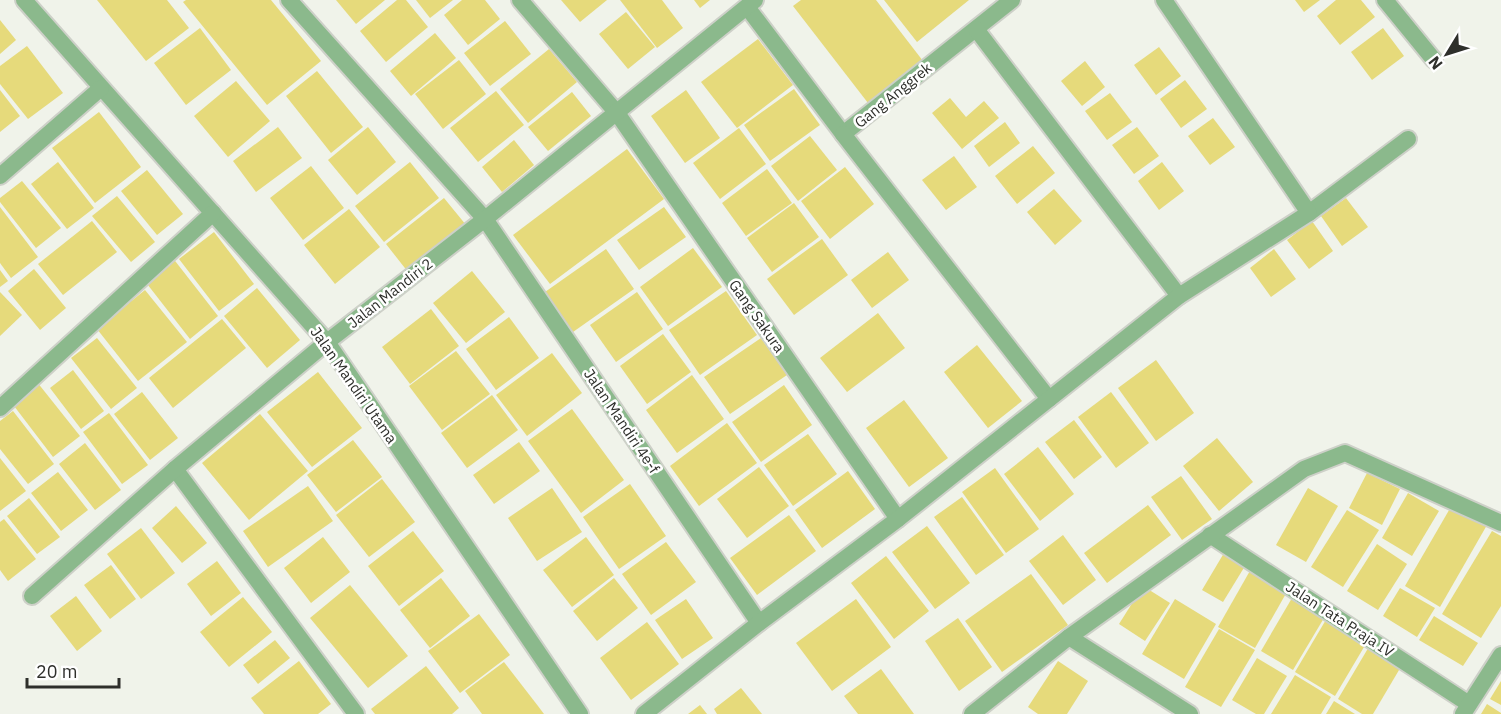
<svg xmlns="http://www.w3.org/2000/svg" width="1501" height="714" viewBox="0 0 1501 714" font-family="'IBM Plex Sans',sans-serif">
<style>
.building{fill:#e6da7b}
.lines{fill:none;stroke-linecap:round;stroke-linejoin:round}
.minor-casing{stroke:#cdd0c8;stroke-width:20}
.minor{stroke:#8bb98c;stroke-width:16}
.labels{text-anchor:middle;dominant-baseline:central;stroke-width:5;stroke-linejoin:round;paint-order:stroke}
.street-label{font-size:15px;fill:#2e2f2b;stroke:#fff}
</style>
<rect width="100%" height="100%" fill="#f0f3ea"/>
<g class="building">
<polygon points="97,0 167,0 189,28 146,61"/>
<polygon points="186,0 271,0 321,61 267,105 183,2"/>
<polygon points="336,0 385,0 356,24"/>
<polygon points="397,0 406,0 428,27 386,62 360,31"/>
<polygon points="416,0 453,0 430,18"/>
<polygon points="462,0 485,0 500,19 468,45 444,15"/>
<polygon points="561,0 607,0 580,22"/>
<polygon points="620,0 662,0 683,28 657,48"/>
<polygon points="694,0 710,0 700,8"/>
<polygon points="801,0 876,0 923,61 868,103 793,6"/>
<polygon points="884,0 969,0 917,42"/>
<polygon points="1295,0 1320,0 1304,12"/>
<polygon points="1336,0 1361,0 1375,17 1340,45 1317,16"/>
<polygon points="626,12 655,47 628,69 599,34"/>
<polygon points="0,20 16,40 0,54"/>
<polygon points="505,21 531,54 490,86 464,53"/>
<polygon points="200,28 231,70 186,105 154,63"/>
<polygon points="1383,28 1404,56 1372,80 1351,52"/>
<polygon points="435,33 456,58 411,96 390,71"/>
<polygon points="758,39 793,85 737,128 701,82"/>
<polygon points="27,46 63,93 28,119 0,84 0,66"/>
<polygon points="1159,47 1181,76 1156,95 1134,65"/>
<polygon points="549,49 577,82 528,123 500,89"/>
<polygon points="459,60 486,94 443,129 415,94"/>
<polygon points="1085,61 1105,87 1082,106 1061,81"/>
<polygon points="317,71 363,127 331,153 286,96"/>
<polygon points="1185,80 1207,109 1181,128 1160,99"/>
<polygon points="236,81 270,121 228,157 194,116"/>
<polygon points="794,89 820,125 770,161 744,125"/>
<polygon points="0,90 20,116 0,132"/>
<polygon points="686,90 720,138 685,163 651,116"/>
<polygon points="496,91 524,125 478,162 450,128"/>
<polygon points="572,92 591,116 548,151 528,127"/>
<polygon points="1110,93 1132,122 1107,140 1085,111"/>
<polygon points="950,98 966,117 984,101 999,118 962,149 932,113"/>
<polygon points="99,112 141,167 95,203 52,148"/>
<polygon points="1213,118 1235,147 1210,165 1188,136"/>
<polygon points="1005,122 1020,143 989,167 974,146"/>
<polygon points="278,127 302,158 256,192 233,161"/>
<polygon points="368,127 396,162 357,195 328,160"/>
<polygon points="1137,127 1159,156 1134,174 1112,145"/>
<polygon points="739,128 766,164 720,199 693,163"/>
<polygon points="810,136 837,170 798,201 771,166"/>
<polygon points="514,140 534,165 502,192 482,167"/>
<polygon points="1033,146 1055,173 1017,204 995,176"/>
<polygon points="627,149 664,199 550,284 513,235"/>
<polygon points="954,156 977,187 946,210 922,180"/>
<polygon points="58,162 94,208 67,229 31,184"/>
<polygon points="410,162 439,198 384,242 355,206"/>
<polygon points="1162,162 1184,191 1159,210 1138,181"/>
<polygon points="311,166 344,208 303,240 270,198"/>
<polygon points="845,167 874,204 830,239 801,201"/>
<polygon points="767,169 792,203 746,236 722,203"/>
<polygon points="147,170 183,214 157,235 121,191"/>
<polygon points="22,181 61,228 36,248 0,202 0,198"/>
<polygon points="1054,189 1082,221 1055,245 1027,212"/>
<polygon points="117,196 155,242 131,262 92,216"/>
<polygon points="444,198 466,225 408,272 386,244"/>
<polygon points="1346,198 1368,227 1342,246 1321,216"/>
<polygon points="794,203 819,237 772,272 747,238"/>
<polygon points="0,207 38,257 11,278 0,263"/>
<polygon points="664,207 686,237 639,270 617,240"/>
<polygon points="349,209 380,247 335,284 304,245"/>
<polygon points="92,221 117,252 63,295 38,264"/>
<polygon points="1312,221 1333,251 1309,269 1287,240"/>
<polygon points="214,232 254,284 219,311 179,259"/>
<polygon points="822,239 848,275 794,315 767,279"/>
<polygon points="693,248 722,287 668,326 640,287"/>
<polygon points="606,249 634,289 573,332 545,292"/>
<polygon points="1274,249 1296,279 1271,297 1250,268"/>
<polygon points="888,252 909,280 872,308 851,280"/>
<polygon points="172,257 218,316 190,339 144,280"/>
<polygon points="34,269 66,308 40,330 8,291"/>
<polygon points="0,270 8,281 0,287"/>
<polygon points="472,271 505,312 466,343 433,303"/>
<polygon points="257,288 300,340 267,368 224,316"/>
<polygon points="145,290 187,342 138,381 97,329"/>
<polygon points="726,291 757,335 700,375 669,330"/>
<polygon points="0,292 22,315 0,336"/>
<polygon points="637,292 663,329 616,362 590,325"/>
<polygon points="431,309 459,346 410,384 382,347"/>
<polygon points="878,313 905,348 847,392 820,358"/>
<polygon points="509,317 539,358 496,390 466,349"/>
<polygon points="222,319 246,348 173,408 149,378"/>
<polygon points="663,334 691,372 647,404 620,366"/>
<polygon points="97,338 137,388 111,409 71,358"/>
<polygon points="761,338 787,375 730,414 704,377"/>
<polygon points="977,345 1022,401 988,428 944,372"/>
<polygon points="456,351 490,394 442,430 409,386"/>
<polygon points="552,353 582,393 527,436 496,395"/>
<polygon points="1156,360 1194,413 1156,441 1118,388"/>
<polygon points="73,370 104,411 81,429 50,388"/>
<polygon points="318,372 362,428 312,467 267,412"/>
<polygon points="692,375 724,419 677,453 646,410"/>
<polygon points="37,382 80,436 53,457 11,402"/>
<polygon points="784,385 812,425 761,462 732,422"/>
<polygon points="142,392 178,438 150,460 114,414"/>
<polygon points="1111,392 1149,443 1116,468 1078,417"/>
<polygon points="492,395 518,430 467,468 441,433"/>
<polygon points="904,400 948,458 909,487 866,428"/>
<polygon points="572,409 624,480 581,513 528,441"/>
<polygon points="13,411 54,464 28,484 0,449 0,421"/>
<polygon points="109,413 148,465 122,484 83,432"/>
<polygon points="260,414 308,471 249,520 202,463"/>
<polygon points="1074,420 1102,457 1074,479 1045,442"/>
<polygon points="727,423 757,463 699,506 670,466"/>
<polygon points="808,434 837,474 793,506 764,465"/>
<polygon points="1217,438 1253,482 1219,511 1183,466"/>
<polygon points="353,440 382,477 336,512 307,475"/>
<polygon points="519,442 540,471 494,504 473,475"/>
<polygon points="85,443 121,490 95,510 59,464"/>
<polygon points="1038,447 1074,494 1040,521 1004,474"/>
<polygon points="0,458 26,491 0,511"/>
<polygon points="759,467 789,506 747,538 717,499"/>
<polygon points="995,468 1039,529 1006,553 962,492"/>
<polygon points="848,471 875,509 822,548 795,510"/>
<polygon points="58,472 88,510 61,531 31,493"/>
<polygon points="1367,473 1400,489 1382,525 1349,508"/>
<polygon points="1181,476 1212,519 1182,540 1151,497"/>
<polygon points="382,479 415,522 369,557 336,515"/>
<polygon points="630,484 666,536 619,569 583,517"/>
<polygon points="308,486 333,521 268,567 243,531"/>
<polygon points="552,488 582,532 537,561 508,518"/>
<polygon points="1308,488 1338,506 1306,562 1276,545"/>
<polygon points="1408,493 1439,511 1412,556 1382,538"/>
<polygon points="962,497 1004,555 976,575 934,517"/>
<polygon points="29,498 60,537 37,554 7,516"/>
<polygon points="1148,505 1171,535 1107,583 1084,553"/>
<polygon points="1452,505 1487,525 1440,607 1405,586"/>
<polygon points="176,506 207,543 182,563 152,528"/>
<polygon points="1347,510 1379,530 1343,587 1311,567"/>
<polygon points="789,515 816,551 757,595 730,558"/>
<polygon points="4,519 36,559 8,581 0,570 0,522"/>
<polygon points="927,526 970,583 935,609 892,552"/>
<polygon points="141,528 175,573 141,599 107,554"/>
<polygon points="413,531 444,571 399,606 368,566"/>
<polygon points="1492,531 1501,536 1501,606 1481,638 1442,614"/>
<polygon points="1063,535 1096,580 1063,605 1029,561"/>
<polygon points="323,537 350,572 311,603 284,568"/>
<polygon points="586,537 614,575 572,607 543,570"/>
<polygon points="666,542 696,582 651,615 622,574"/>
<polygon points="1377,544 1407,564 1378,610 1347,591"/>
<polygon points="1224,553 1245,566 1223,602 1202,590"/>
<polygon points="886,556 929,611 894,639 851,583"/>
<polygon points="217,561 241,593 211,616 187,584"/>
<polygon points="111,565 136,599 110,619 84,585"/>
<polygon points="1251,569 1288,590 1255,648 1218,627"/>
<polygon points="1031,574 1068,625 1002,672 965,621"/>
<polygon points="441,578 470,616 430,648 400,610"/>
<polygon points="614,578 638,608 597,641 573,611"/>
<polygon points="350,585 408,656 368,688 310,618"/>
<polygon points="1143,586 1170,603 1145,641 1119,624"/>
<polygon points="1400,588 1435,608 1417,637 1383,616"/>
<polygon points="76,596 102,631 77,651 50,616"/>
<polygon points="243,597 272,632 229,667 200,632"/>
<polygon points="1292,598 1324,618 1293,670 1261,651"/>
<polygon points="686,599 713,638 682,659 655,620"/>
<polygon points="856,599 891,647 832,691 796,643"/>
<polygon points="1175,599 1216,624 1184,679 1142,654"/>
<polygon points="479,614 510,655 460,693 428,651"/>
<polygon points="1434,616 1478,643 1463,666 1419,640"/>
<polygon points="958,618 992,667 959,691 925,641"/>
<polygon points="1327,618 1367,642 1335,696 1295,672"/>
<polygon points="647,622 679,664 631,700 600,658"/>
<polygon points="1219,629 1255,650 1221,707 1185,687"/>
<polygon points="275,640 290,658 258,684 243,665"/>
<polygon points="1370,645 1402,665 1373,714 1362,714 1338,699"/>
<polygon points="1257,658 1287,676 1264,714 1256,714 1232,700"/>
<polygon points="299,661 331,704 318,714 264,714 251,698"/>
<polygon points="1058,661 1088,681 1067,714 1038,714 1028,707"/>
<polygon points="504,662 538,706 544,714 482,714 465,691"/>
<polygon points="426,666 459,708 452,714 375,714 371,709"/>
<polygon points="881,669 914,714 858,714 844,696"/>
<polygon points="1295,675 1331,697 1321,714 1271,714"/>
<polygon points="1501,681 1501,705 1490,699"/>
<polygon points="741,688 762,714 717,714 714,709"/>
<polygon points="1334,701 1355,714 1326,714"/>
<polygon points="1487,704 1501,713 1501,714 1481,714"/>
<polygon points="700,705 707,714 688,714"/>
</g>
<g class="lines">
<g class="minor-casing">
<g id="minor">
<polyline points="24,0 327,342 580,714"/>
<polyline points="289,0 485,219 759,623"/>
<polyline points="520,0 617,113 898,519"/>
<polyline points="1385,0 1434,60"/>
<polyline points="747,7 843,134 1012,0"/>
<polyline points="976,29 1179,296"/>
<polyline points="843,134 1049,399"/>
<polyline points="0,176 101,88"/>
<polyline points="1309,213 1408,139"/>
<polyline points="0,408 213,213"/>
<polyline points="175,469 356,714"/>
<polyline points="1210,535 1469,704"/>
<polyline points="32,596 175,469 327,342 485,219 755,0"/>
<polyline points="1069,637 1190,714"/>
<polyline points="644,714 759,623 898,519 1179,296 1309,213 1164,0"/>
<polyline points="972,714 1069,637 1304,469 1345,453 1501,523"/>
<polyline points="1463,714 1501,655"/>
</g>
</g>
<use href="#minor" class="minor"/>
</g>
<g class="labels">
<g class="street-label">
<text transform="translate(893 95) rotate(-39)">Gang Anggrek</text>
<text transform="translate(390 293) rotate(-38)">Jalan Mandiri 2</text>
<text transform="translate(757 316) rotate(55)">Gang Sakura</text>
<text transform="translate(354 385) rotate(55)">Jalan Mandiri Utama</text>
<text transform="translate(622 421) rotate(56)">Jalan Mandiri 4e-f</text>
<text transform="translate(1340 619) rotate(33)">Jalan Tata Praja IV</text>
</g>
</g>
<g transform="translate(1447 54) rotate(232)" stroke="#ffffff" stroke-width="4.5" paint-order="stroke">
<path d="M0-4.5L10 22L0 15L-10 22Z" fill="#2e2f2b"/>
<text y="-9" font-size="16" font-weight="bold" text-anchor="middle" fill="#2e2f2b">N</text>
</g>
<path d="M27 678v9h92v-9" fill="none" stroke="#2e2f2b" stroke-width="3"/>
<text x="36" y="678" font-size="18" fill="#2e2f2b" stroke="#ffffff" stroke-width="4.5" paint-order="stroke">20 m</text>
</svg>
